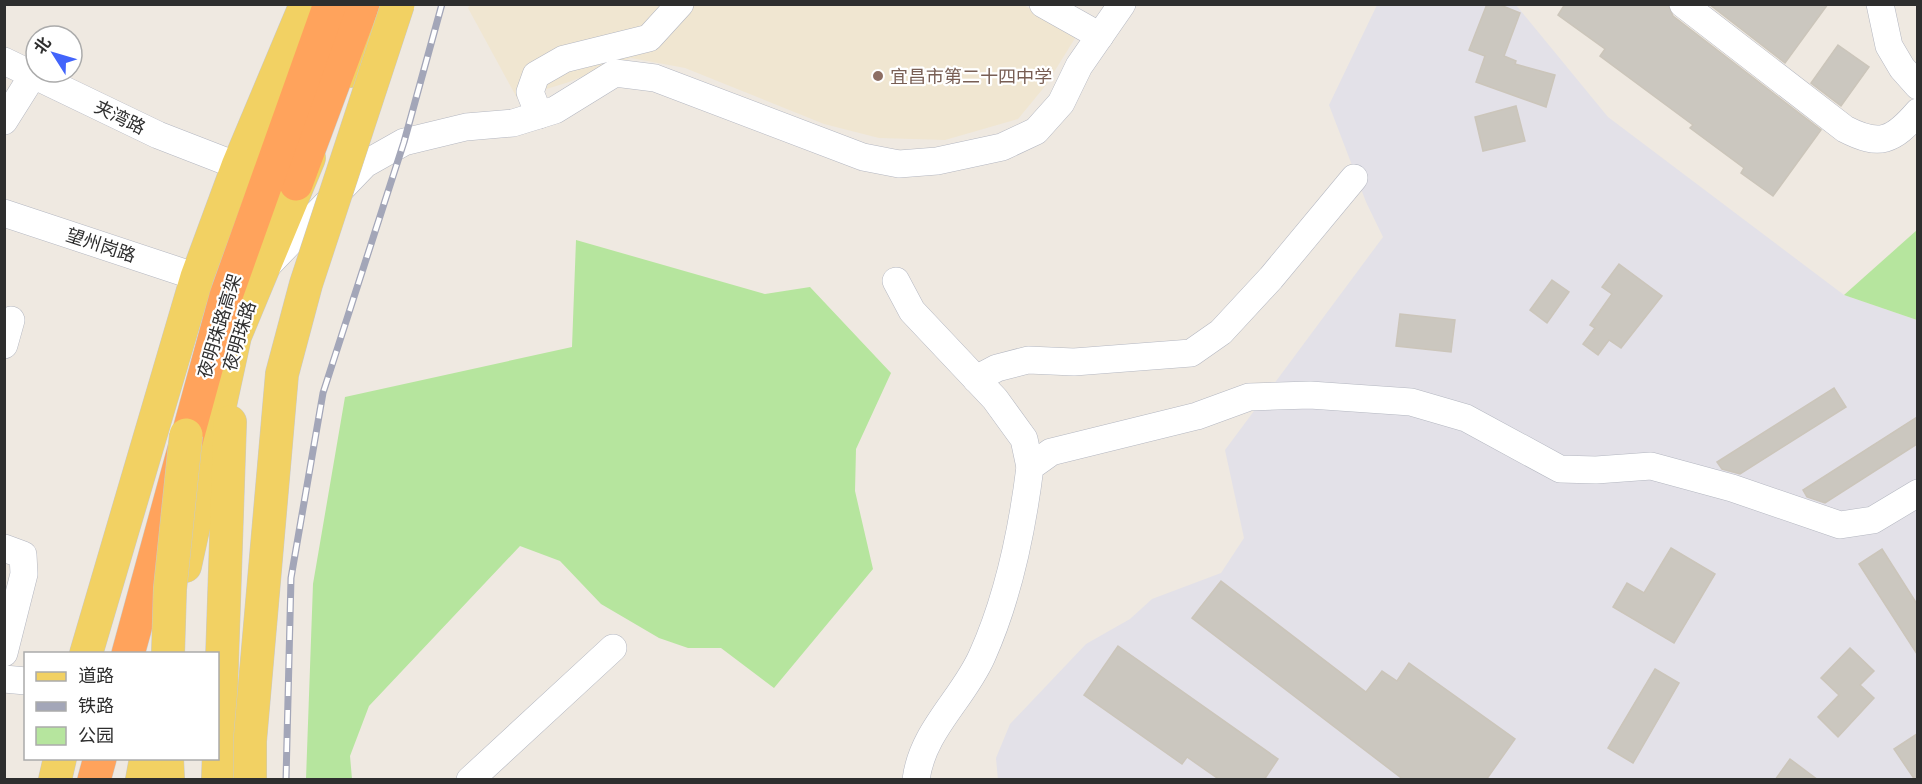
<svg xmlns="http://www.w3.org/2000/svg" width="1922" height="784" viewBox="0 0 1922 784" font-family="'Titillium Web','Noto Sans SC',sans-serif">
<style>
.industrial{fill:#e3e1e8}
.education{fill:#f0e6d1}
.green{fill:#b6e59e}
.building{fill:#cbc7bf;stroke:#cbc5ba;stroke-width:1.5}
.lines{fill:none;stroke-linecap:round;stroke-linejoin:round}
.minor-casing{stroke:#b4b7c1;stroke-width:28}
.major-casing{stroke:#c9c9c9;stroke-width:34}
.highway-casing{stroke:#c9c9c9;stroke-width:34}
.minor{stroke:#fff;stroke-width:27}
.major{stroke:#f2d163;stroke-width:33}
.highway{stroke:#ffa35c;stroke-width:33}
.rail-casing{stroke:#a3a6b8;stroke-width:7}
.rail{stroke:#fff;stroke-width:4.5;stroke-dasharray:14;stroke-linecap:butt}
.major-bridge-casing{stroke:#c9c9c9;stroke-width:34;stroke-linecap:butt}
.major-bridge{stroke:#f2d163;stroke-width:33}
.education-dot{fill:#8d6e63;stroke:#fff;stroke-width:2}
.labels{text-anchor:middle;dominant-baseline:central;stroke-width:4.5;stroke-linejoin:round;paint-order:stroke}
.education-label{font-size:18px;fill:#785e54;stroke:#fff;text-anchor:start}
.street-label{font-size:18px;fill:#2e2e2e;stroke:#fff}
</style>
<rect width="100%" height="100%" fill="#efe9e1"/>
<polygon class="industrial" points="1377,5 1516,5 1608,117 1844,295 1917,320 1917,779 998,780 996,758 1010,724 1086,644 1130,619 1152,599 1221,573 1244,538 1225,450 1383,237 1366,202 1329,105"/>
<polygon class="education" points="471,4 1022,4 1077,35 1046,85 1018,119 945,140 879,138 824,124 685,68 631,58 566,83 517,98 468,8"/>
<g class="green">
<polygon points="1917,230 1917,320 1844,295"/>
<polygon points="576,240 765,294 810,287 891,373 856,449 855,491 873,569 774,688 721,648 688,648 659,638 601,604 560,561 520,546 369,706 350,756 352,779 306,779 313,584 345,397 572,347"/>
</g>
<g class="building">
<polygon points="1487,4 1498,4 1520,13 1504,56 1516,61 1515,64 1555,75 1546,107 1476,82 1485,56 1469,50"/>
<polygon points="1565,4 1668,4 1673,16 1821,130 1773,196 1741,173 1744,168 1690,128 1693,125 1600,56 1605,49 1558,15"/>
<polygon points="1709,4 1828,4 1785,63"/>
<polygon points="1838,45 1869,67 1841,106 1811,83"/>
<polygon points="1516,106 1525,141 1483,151 1475,117"/>
<polygon points="1619,264 1662,296 1621,348 1609,340 1598,355 1583,344 1595,328 1590,325 1612,294 1602,287"/>
<polygon points="1552,280 1569,292 1547,323 1530,310"/>
<polygon points="1400,314 1455,320 1451,352 1396,346"/>
<polygon points="1834,388 1846,407 1740,474 1722,469 1717,462"/>
<polygon points="1917,417 1917,444 1825,503 1807,497 1803,490"/>
<polygon points="1671,548 1715,574 1674,643 1613,607 1627,583 1644,593"/>
<polygon points="1882,549 1917,604 1917,654 1859,564"/>
<polygon points="1221,581 1366,692 1382,671 1397,681 1409,663 1515,739 1486,780 1404,780 1192,618"/>
<polygon points="1118,646 1278,759 1264,780 1220,780 1187,757 1182,764 1084,695"/>
<polygon points="1850,648 1874,671 1860,685 1874,698 1838,737 1818,717 1839,695 1821,678"/>
<polygon points="1655,669 1679,683 1633,763 1608,748"/>
<polygon points="1917,734 1917,780 1915,780 1894,749"/>
<polygon points="1790,759 1818,780 1775,780"/>
</g>
<g class="lines">
<g class="minor-casing">
<g id="minor">
<polyline points="1043,4 1100,36"/>
<path d="M1683 4 1845 129C1880 147 1893 141 1918 112"/>
<polyline points="1880,4 1889,46 1902,68 1918,86"/>
<polyline points="4,61 158,135 238,166"/>
<polyline points="539,115 530,92 536,75 564,59 649,38 680,4"/>
<polyline points="4,121 33,75"/>
<polyline points="4,213 197,277"/>
<polyline points="265,268 365,164 404,142 466,127 513,123 555,110 615,73 655,78 863,157 899,164 937,161 1002,147 1036,131 1061,103 1079,66 1122,4"/>
<polyline points="896,281 912,311 995,399 1024,439 1030,467"/>
<polyline points="4,345 11,320"/>
<polyline points="976,379 997,368 1028,360 1074,362 1191,353 1221,332 1271,278 1354,178"/>
<polyline points="4,548 23,555 24,574 4,653"/>
<polyline points="4,679 26,681"/>
<polyline points="470,780 613,648"/>
<path d="M916 780C922 731 963 699 982 656 1009 596 1022 532 1030 467L1051 452 1197 416 1249 397 1310 395 1411 402 1466 418 1560 469 1596 470 1651 466 1732 488 1840 525 1873 520 1918 493"/>
</g>
</g>
<g class="major-casing">
<g id="major">
<polyline points="351,71 383,4"/>
<polyline points="185,566 235,336 309,158"/>
<polyline points="86,654 197,277 238,166 306,4"/>
<polyline points="167,758 168,780"/>
<polyline points="55,780 60,758"/>
<polyline points="142,780 146,758"/>
<polyline points="218,780 230,422"/>
</g>
</g>
<g class="highway-casing">
<g id="highway">
<polyline points="296,184 363,4"/>
<polyline points="128,654 226,296 330,4"/>
<polyline points="94,780 100,758"/>
</g>
</g>
<use href="#minor" class="minor"/>
<use href="#major" class="major"/>
<use href="#highway" class="highway"/>
<g class="rail-casing">
<polyline id="rail" points="286,780 291,578 323,393 404,142 442,4"/>
</g>
<use href="#rail" class="rail"/>
<g class="major-bridge-casing">
<g id="major-bridge">
<polyline points="168,654 170,589 186,435"/>
<polyline points="250,780 250,741 282,374 306,284 398,4"/>
</g>
</g>
<use href="#major-bridge" class="major-bridge"/>
</g>
<circle class="education-dot" cx="878" cy="76" r="6"/>
<g class="labels">
<g class="education-label">
<text x="890" y="76">宜昌市第二十四中学</text>
</g>
<g class="street-label">
<text transform="translate(120 117) rotate(26)">夹湾路</text>
<text transform="translate(101 245) rotate(18)">望州岗路</text>
<text transform="translate(219 326) rotate(-73)">夜明珠路高架</text>
<text transform="translate(239 336) rotate(-73)">夜明珠路</text>
</g>
</g>
<rect width="1922" height="784" fill="none" stroke="#2e2e2e" stroke-width="12"/>
<rect x="24" y="652" width="195" height="108" fill="#ffffff" stroke="#ababab" stroke-width="1.5"/>
<rect x="36" y="672" width="30" height="9" fill="#f2d163" stroke="#ababab" stroke-width="1.5"/>
<text x="78" y="682" font-size="18" fill="#2e2e2e">道路</text>
<rect x="36" y="702" width="30" height="9" fill="#a3a6b8" stroke="#ababab" stroke-width="1.5"/>
<text x="78" y="712" font-size="18" fill="#2e2e2e">铁路</text>
<rect x="36" y="727" width="30" height="18" fill="#b6e59e" stroke="#ababab" stroke-width="1.5"/>
<text x="78" y="742" font-size="18" fill="#2e2e2e">公园</text>
<g transform="translate(54 54) rotate(307)"><circle r="28" fill="#ffffff" stroke="#ababab" stroke-width="1.5"/>
<path d="M0-4.5L10 22L0 15L-10 22Z" fill="#4264fb"/>
<text y="-9" font-size="16" font-weight="bold" text-anchor="middle" fill="#2e2e2e">北</text>
</g>
</svg>
